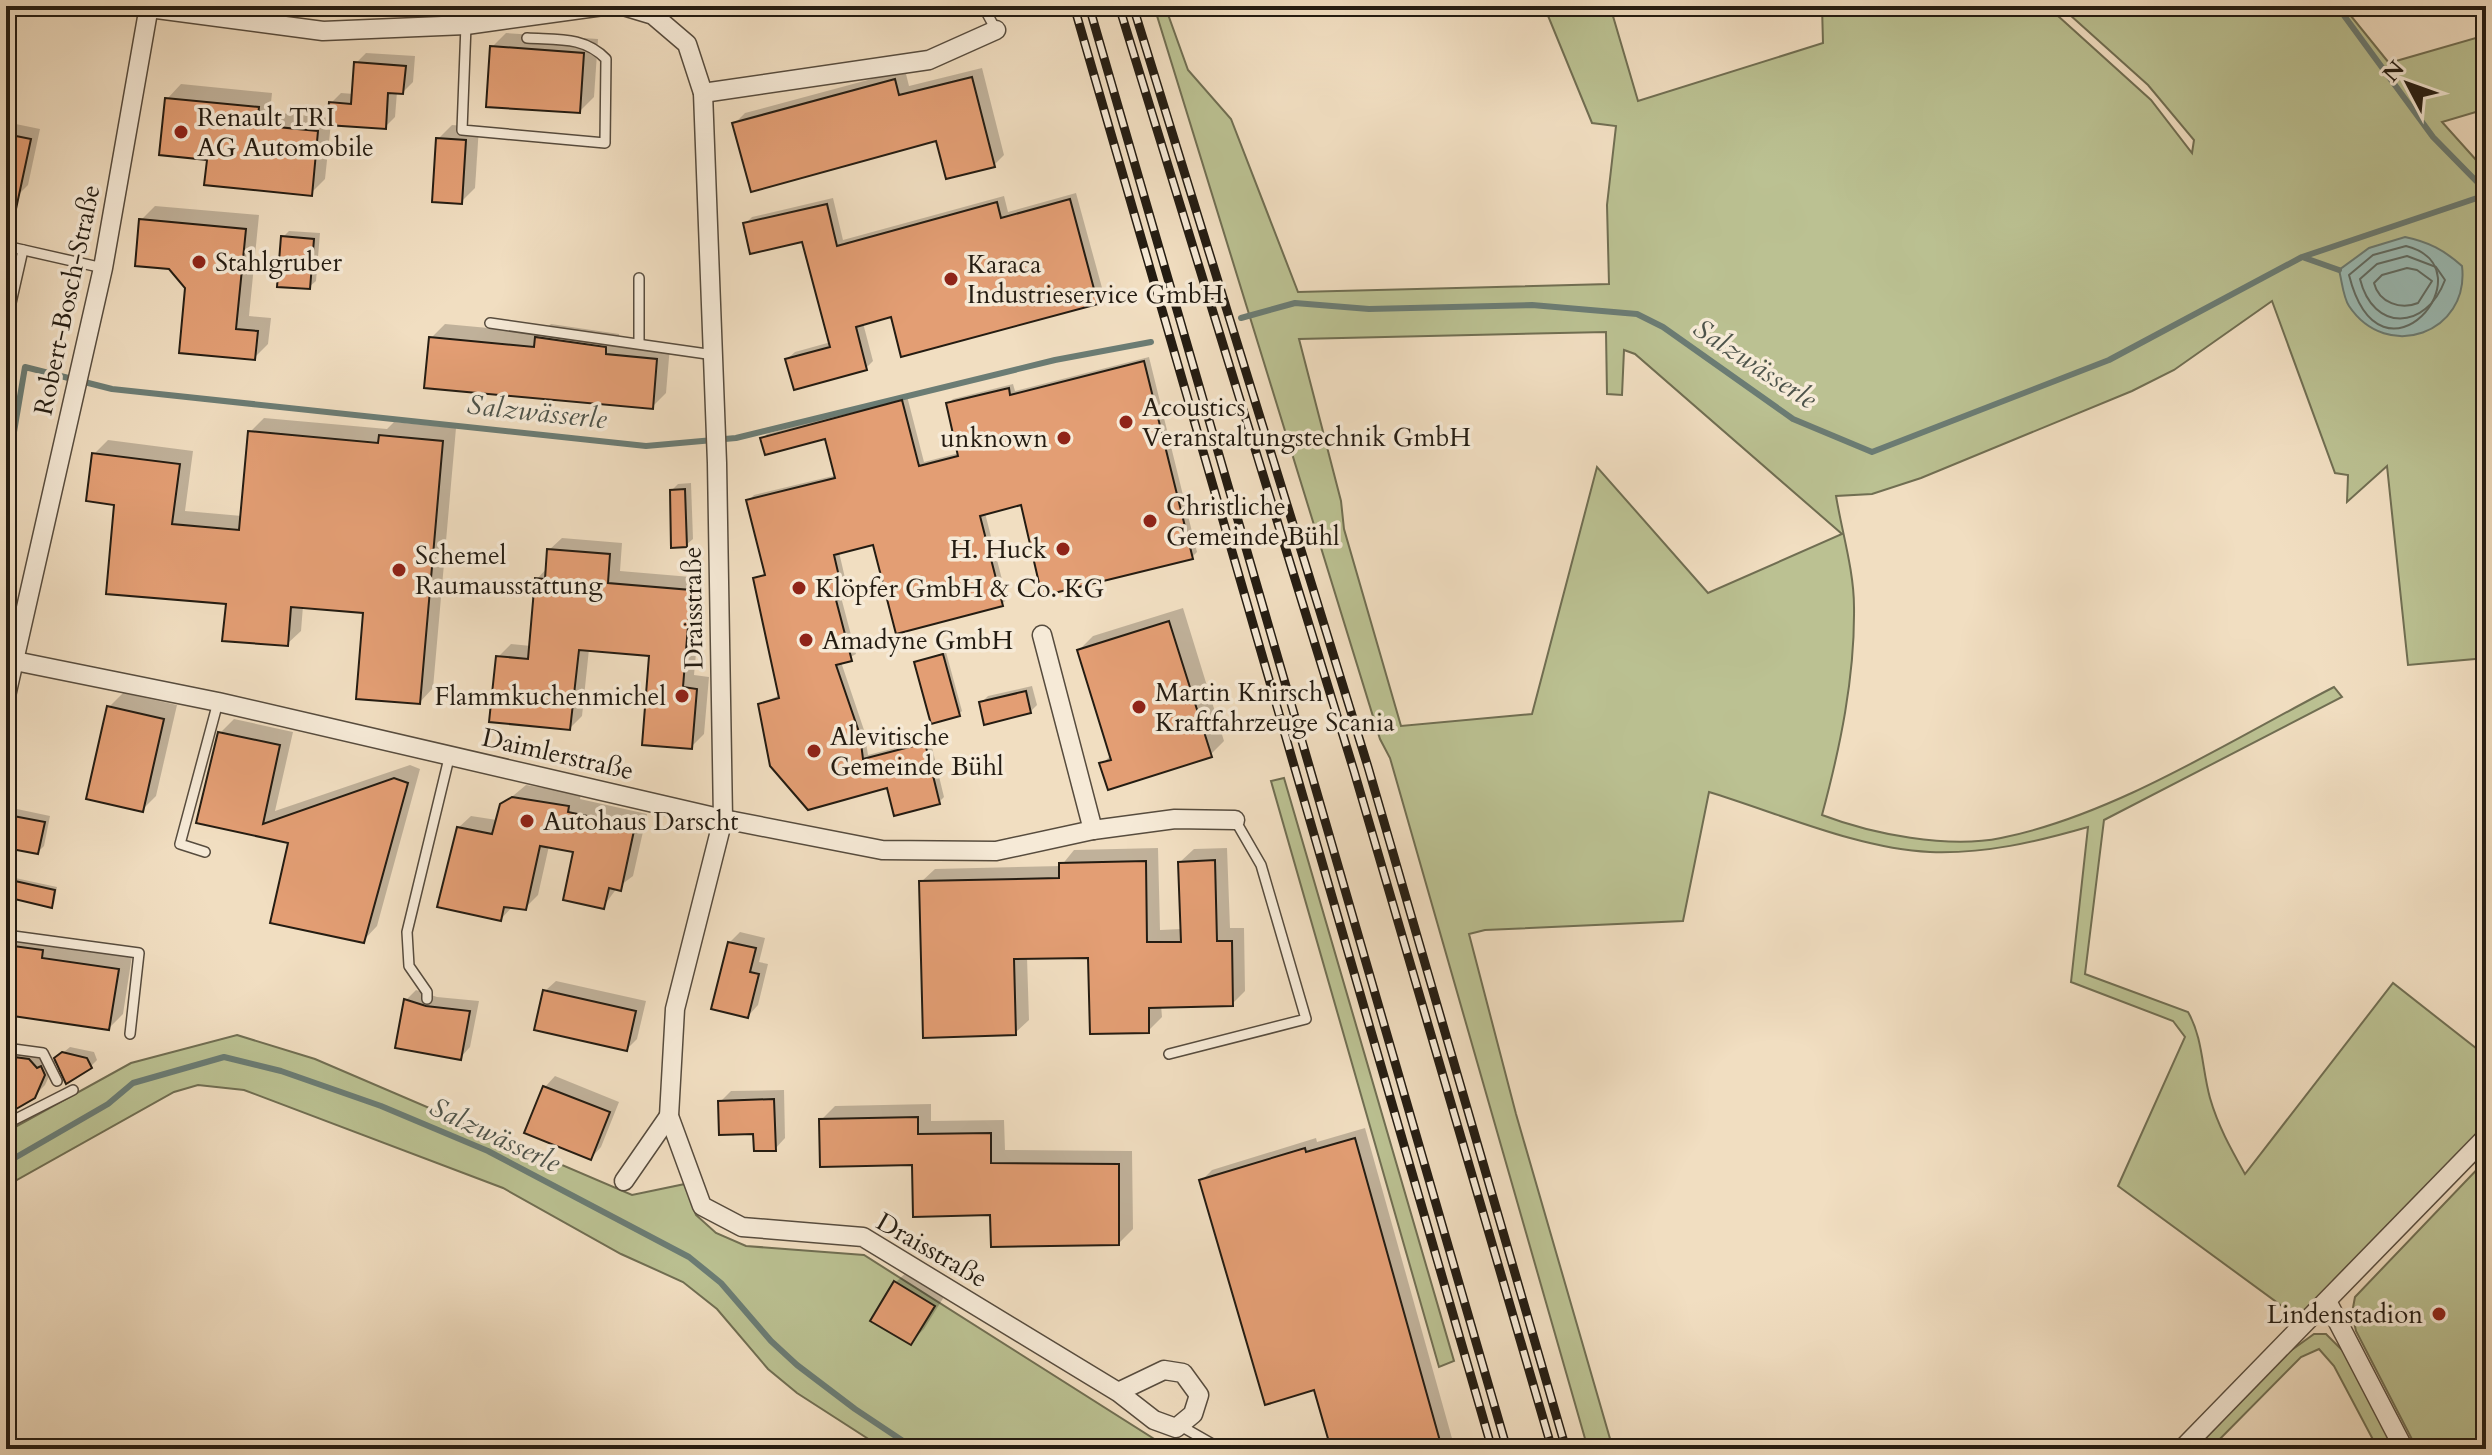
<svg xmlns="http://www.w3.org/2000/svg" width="2492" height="1455" viewBox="0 0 2492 1455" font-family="Cardo,serif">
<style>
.green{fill:#bbc192;stroke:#706e52;stroke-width:2;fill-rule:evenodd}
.water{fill:#9bbcb6;stroke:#6b7c74;stroke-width:2}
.shadow{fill:#0003}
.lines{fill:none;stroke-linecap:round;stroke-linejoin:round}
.shore{stroke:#606c64;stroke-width:2}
.stream{stroke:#6b7c74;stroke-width:6}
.building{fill:#e39e74;stroke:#241c12;stroke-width:2}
.service-casing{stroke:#574c3e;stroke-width:12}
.minor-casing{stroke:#574c3e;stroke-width:21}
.service{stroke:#f6ead7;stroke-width:9}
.minor{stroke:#f6ead7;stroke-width:18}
.rail-casing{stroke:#241c12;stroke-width:9}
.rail{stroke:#f6ead7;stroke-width:6;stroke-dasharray:18;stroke-linecap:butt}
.poi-dot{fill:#8f2418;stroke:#f6ead7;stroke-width:3}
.labels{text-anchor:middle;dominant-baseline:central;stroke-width:7;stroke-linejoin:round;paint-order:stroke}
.poi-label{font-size:26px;fill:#241c12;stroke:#f6ead7;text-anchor:start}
.street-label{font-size:26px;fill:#241c12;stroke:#f6ead7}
.water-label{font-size:28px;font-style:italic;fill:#4e544b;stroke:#f6ead7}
</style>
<rect width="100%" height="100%" fill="#f1dec1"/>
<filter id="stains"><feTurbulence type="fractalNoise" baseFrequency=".0025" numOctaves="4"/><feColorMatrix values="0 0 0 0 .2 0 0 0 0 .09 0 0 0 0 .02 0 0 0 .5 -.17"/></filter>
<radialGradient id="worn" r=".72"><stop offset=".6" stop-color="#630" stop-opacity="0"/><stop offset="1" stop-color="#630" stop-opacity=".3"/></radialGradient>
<g class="green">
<path d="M1154 6H1165L1188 70 1231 119 1298 292 1609 284 1607 205 1616 126 1592 123 1544 6H1610L1638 101 1823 43 1822 6H2047L2151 100 2192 153 2194 140 2148 85 2060 6H2343L2389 63 2486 35V109L2442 122 2486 171V658L2408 665 2387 466 2347 502 2348 475 2335 473 2272 301 2174 370 2132 391 1921 478 1872 494 1836 496C1842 532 1854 571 1854 607 1855 677 1840 748 1822 815 1872 834 1948 849 2001 838 2115 815 2231 740 2334 687L2342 697 2104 820 2085 974 2188 1012C2203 1038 2202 1070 2210 1098 2218 1126 2231 1149 2245 1174L2393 983 2486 1056V1132L2301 1320 2118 1186 2185 1037 2173 1021 2071 982 2088 827C2036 842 1985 854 1930 852 1859 849 1778 813 1709 792L1683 921 1485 930 1469 934 1516 1114 1613 1449H1588L1390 758 1380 739ZM1606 332 1607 394 1622 395 1624 350 1635 354 1842 534 1708 593 1597 467 1532 714 1401 726 1344 529 1341 501 1299 339Z"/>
<polygon points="1284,778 1454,1361 1439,1367 1271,781"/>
<polygon points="237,1035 315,1059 632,1195 685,1184 696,1215 716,1233 746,1246 864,1255 1170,1449 884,1449 797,1393 768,1369 717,1309 683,1282 621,1254 503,1188 244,1090 198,1085 174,1092 6,1186 6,1132 131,1063"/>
<polygon points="2486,1160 2486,1449 2417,1449 2356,1331 2352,1313 2355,1297"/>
<polygon points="2314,1334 2326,1334 2344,1352 2395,1449 2378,1449 2334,1366 2319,1349 2301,1357 2210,1449 2191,1449 2282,1357"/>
</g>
<path class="water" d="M2405 237C2429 242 2444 250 2462 266 2470 333 2387 363 2349 306 2343 297 2342 281 2339 270L2369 248Z"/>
<g class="shadow">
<polygon points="506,33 598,39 594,97 580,111 492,47"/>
<polygon points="366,53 415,56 413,82 403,92 397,92 395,117 385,127 331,123 325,179 311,193 209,158 167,99 181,84 272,93 270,112 330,118 331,103 341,93 354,94 356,63"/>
<polygon points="982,68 1004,155 994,165 937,138 734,124 745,113 905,70 909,86"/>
<polygon points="6,122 40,129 28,185 18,195 6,193"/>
<polygon points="452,125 479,127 475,188 461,202 438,139"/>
<polygon points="1076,193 1104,295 1097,302 892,315 863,323 873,361 866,368 787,359 795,352 831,342 803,240 745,224 752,217 833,198 843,240 1004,196 1008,212"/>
<polygon points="155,206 259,215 249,316 271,318 268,344 254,358 187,288 141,220"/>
<polygon points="289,231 320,233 316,281 309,287 283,237"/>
<polygon points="445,324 541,333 551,324 619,334 619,341 670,346 666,393 652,407 431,338"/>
<polygon points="1149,357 1197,552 1192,557 1022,503 985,513 1007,599 1002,604 874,542 839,552 848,591 841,597 856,654 841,662 864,730 868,755 930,739 944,797 939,802 888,786 760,704 780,695 755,579 767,572 749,500 754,495 837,475 827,436 762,439 767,434 907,396 924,462 959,453 948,404 953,399 1013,384 1015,391"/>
<polygon points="264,418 387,429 394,422 456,428 433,688 420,702 365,611 303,606 301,631 287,644 228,603 117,503 94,454 108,440 193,451 185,511 242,516 250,432"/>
<polygon points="691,483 693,539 686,545 672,490 678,484"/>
<polygon points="562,538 622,543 620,571 703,578 694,675 709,677 704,734 691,747 652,654 589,649 582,716 570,728 498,657 511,644 531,646 537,579 548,567 549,550"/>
<polygon points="1183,608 1224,741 1210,755 1102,764 1112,754 1079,650 1093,636"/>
<polygon points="946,652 962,711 959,714 916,662"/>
<polygon points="1032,686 1037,705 1030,712 981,703 988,696"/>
<polygon points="123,693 177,705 156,796 142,810 109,707"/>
<polygon points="234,719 293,732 275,811 410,765 420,769 377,926 363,941 290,842 199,822 220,733"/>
<polygon points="526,785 581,794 580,799 647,814 633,876 617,888 603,907 576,850 549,846 538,895 525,908 513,906 501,919 458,828 471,816 497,820 502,805"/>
<polygon points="17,809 50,816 44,846 38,852 6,846 10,816"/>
<polygon points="1158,848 1160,930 1182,929 1180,862 1194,849 1227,848 1230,928 1244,928 1245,991 1232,1004 1161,1005 1162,1017 1148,1031 1090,956 1027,957 1029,1020 1015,1033 921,882 935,869 1061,866 1074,850"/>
<polygon points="6,876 57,887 54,904 51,906 6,895"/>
<polygon points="18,931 56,937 55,944 132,956 123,1014 109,1028 6,1013 6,943"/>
<polygon points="740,932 765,938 759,962 768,964 758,1005 748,1016 729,943"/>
<polygon points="556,981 646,1001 637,1039 627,1049 545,991"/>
<polygon points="416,990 437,997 479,1001 470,1047 460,1058 406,1000"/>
<polygon points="18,1046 53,1061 70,1047 94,1052 97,1060 90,1067 57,1059 45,1085 34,1096 6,1104 6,1053"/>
<polygon points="555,1076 619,1102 601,1147 591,1158 545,1087"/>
<polygon points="784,1090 785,1138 775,1149 720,1102 731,1091"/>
<polygon points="931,1104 931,1121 1004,1120 1005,1150 1132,1151 1133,1229 1119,1243 992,1213 914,1163 821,1120 835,1106"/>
<polygon points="1365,1128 1455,1449 1333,1449 1315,1388 1201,1181 1212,1170 1316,1138 1317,1142"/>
<polygon points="910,1269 947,1292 924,1329 910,1343 896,1282"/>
</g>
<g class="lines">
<g class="shore">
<path d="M2406 246C2492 268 2381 401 2349 275L2373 255Z"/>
<path d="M2407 256 2436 267 2445 280C2426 331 2373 332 2360 279L2377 264Z"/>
<path d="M2407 268 2417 270 2432 281 2418 303C2401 310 2379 303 2374 283L2382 275Z"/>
</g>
<g class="stream">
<polyline points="2337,6 2433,137 2486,191"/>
<polyline points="2305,258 2339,270"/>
<polyline points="1241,318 1295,303 1369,309 1532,305 1637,314 1663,327 1793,419 1872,452 2109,360 2302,257 2486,195"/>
<polyline points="6,479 25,367 112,389 646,446 736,438 1055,360 1151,342"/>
<polyline points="6,1163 108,1104 133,1083 224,1057 281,1071 381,1106 488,1151 689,1257 721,1283 771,1341 797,1365 855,1409 915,1449"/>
</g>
</g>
<g class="building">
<polygon points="490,46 584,53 580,113 486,107"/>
<polygon points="354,62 406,66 403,94 388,93 386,129 327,125 329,102 351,104"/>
<polygon points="972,77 995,167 946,179 936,141 751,192 732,123 895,79 899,95"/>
<polygon points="165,98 259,107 257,125 318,131 312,196 204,185 207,160 159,155"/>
<polygon points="6,134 31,139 13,223 6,222"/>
<polygon points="436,138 466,140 462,204 432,202"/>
<polygon points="1070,199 1098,304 901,357 891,317 856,327 867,370 794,390 785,359 830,347 802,242 750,254 743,223 827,204 837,246 997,202 1001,218"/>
<polygon points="139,219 246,229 236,329 258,331 255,360 179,353 185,288 169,269 135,266"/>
<polygon points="281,236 314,239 310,289 277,287"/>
<polygon points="429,337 534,347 535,337 606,347 606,354 657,359 653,409 424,388"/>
<polygon points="1144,361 1193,559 1042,596 1021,505 980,516 1003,606 896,634 873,545 834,555 844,598 836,600 852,661 836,665 860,735 863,759 925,743 940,804 894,816 887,788 808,810 770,766 758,704 779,698 753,578 765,575 746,500 835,478 825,439 765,455 760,438 902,400 919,466 958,456 946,403 1009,388 1010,395"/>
<polygon points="248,431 378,443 379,435 443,441 420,704 356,699 363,613 291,607 288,646 222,641 226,604 106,594 114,505 86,501 92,453 180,464 172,524 239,530"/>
<polygon points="685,489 687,547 671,548 670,490"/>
<polygon points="547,549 610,554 608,583 691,590 683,687 697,689 692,749 642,745 649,656 579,650 570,730 489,722 496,656 528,659 535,578 545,579"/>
<polygon points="1169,621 1212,757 1108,790 1099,763 1111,760 1077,650"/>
<polygon points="943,654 960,716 931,724 914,662"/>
<polygon points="1026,691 1031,713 984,725 979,702"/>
<polygon points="107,706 164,719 143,812 86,799"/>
<polygon points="218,732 280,745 263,824 394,778 408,783 364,943 270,923 288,843 196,823"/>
<polygon points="512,797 569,806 568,812 635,826 621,891 609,888 604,909 563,900 573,852 540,846 526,910 504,907 501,921 437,907 457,827 492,834 500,804"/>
<polygon points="8,815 45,822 38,854 6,848"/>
<polygon points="1215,860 1217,941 1232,941 1233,1006 1149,1008 1149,1033 1090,1034 1088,958 1014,959 1016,1035 923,1038 919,881 1059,878 1059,863 1146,861 1147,942 1181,942 1178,862"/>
<polygon points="6,879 55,890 52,908 6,897"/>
<polygon points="728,942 756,948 750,972 759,974 748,1018 711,1009"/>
<polygon points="6,945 43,950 42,958 119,969 109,1030 6,1015"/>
<polygon points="543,990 636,1011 627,1051 534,1030"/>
<polygon points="404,999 426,1006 470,1011 461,1060 395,1048"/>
<polygon points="62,1052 87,1058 92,1068 66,1084 54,1058"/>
<polygon points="6,1056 29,1059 37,1068 41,1066 45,1075 35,1098 16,1109 6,1108"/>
<polygon points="543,1086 610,1112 591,1160 524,1133"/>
<polygon points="774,1099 776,1151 754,1151 753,1134 719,1135 718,1101"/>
<polygon points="918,1117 918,1134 991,1133 991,1163 1119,1164 1119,1245 991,1247 990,1215 913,1217 912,1165 820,1167 819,1119"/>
<polygon points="1355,1138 1440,1441 1412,1449 1331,1449 1314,1390 1265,1405 1199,1180 1305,1148 1306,1152"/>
<polygon points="894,1281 935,1306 911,1345 870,1321"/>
</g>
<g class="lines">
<g class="service-casing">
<g id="service">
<polyline points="983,6 996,30"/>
<path d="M466 25 462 130 605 143 606 59C584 36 557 40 527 38"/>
<polyline points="6,246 103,268"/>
<polyline points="639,278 639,343"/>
<polyline points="490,323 714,355"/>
<polyline points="6,325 23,250"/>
<polyline points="205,852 180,844 218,702"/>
<polyline points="6,935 139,953 130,1034"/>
<polyline points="427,999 427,992 409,966 407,932 450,754"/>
<polyline points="6,1048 43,1053 57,1081"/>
<polyline points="1169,1054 1306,1019 1261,865 1235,820"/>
<polyline points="6,1124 73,1090"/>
<polyline points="1179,1425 1221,1449"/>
</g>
</g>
<g class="minor-casing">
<g id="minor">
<polyline points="134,6 323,31 466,25 603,6"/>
<polyline points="623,6 653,15 687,44 703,93 717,463 723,819 675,1009 669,1116 702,1206 742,1227 863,1237 1118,1392 1154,1420 1176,1428 1193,1414 1199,1395 1183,1373 1164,1370 1118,1392"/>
<polyline points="703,93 929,60 996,30"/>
<polyline points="1042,635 1093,830"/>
<polyline points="15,661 218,702 723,819 882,850 996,851 1093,830 1175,819 1235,820"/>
<polyline points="6,696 103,268 149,6"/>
<polyline points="624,1181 669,1116"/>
<polyline points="2328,1303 2404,1449"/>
<polyline points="2182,1449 2486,1137"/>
</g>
</g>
<use href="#service" class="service"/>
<use href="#minor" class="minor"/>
<g class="rail-casing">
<g id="rail">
<polyline points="1074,6 1492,1449"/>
<polyline points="1089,6 1507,1449"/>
<polyline points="1119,6 1354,771 1552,1449"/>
<polyline points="1133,6 1368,767 1566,1449"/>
</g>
</g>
<use href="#rail" class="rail"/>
</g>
<g class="poi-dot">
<circle cx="181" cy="132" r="8"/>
<circle cx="199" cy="262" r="8"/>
<circle cx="951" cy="279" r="8"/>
<circle cx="1126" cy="422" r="8"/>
<circle cx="1064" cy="438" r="8"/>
<circle cx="1150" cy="521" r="8"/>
<circle cx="1063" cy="549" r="8"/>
<circle cx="399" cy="570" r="8"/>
<circle cx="799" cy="588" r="8"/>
<circle cx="806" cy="640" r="8"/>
<circle cx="682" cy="696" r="8"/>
<circle cx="1139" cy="707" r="8"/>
<circle cx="814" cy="751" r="8"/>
<circle cx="527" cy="821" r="8"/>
<circle cx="2439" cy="1314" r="8"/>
</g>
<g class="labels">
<g class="poi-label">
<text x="197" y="117">Renault TRI<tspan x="197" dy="30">AG Automobile</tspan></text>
<text x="215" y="262">Stahlgruber</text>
<text x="967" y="264">Karaca<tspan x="967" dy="30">Industrieservice GmbH</tspan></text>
<text x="1142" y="407">Acoustics<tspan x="1142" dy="30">Veranstaltungstechnik GmbH</tspan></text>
<text x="1048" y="438" text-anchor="end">unknown</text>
<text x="1166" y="506">Christliche<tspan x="1166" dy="30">Gemeinde Bühl</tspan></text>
<text x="1047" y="549" text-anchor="end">H. Huck</text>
<text x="415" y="555">Schemel<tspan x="415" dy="30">Raumausstattung</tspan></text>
<text x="815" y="588">Klöpfer GmbH &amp; Co. KG</text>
<text x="822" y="640">Amadyne GmbH</text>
<text x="1155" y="692">Martin Knirsch<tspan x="1155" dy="30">Kraftfahrzeuge Scania</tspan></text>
<text x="666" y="696" text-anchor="end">Flammkuchenmichel</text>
<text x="830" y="736">Alevitische<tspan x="830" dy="30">Gemeinde Bühl</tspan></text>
<text x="543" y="821">Autohaus Darscht</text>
<text x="2423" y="1314" text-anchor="end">Lindenstadion</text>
</g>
<g class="street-label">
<text transform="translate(67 300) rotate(-78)">Robert-Bosch-Straße</text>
<text transform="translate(693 608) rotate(-91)">Draisstraße</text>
<text transform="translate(558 754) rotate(13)">Daimlerstraße</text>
<text transform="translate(932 1250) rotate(30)">Draisstraße</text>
</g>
<g class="water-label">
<text transform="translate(1755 364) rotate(33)">Salzwässerle</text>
<text transform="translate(537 412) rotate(6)">Salzwässerle</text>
<text transform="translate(495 1135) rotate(25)">Salzwässerle</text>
</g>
</g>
<rect width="2492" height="1455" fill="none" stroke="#f1dec1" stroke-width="32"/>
<rect x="8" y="8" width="2476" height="1439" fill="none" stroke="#241c12" stroke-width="4"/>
<rect x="16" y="16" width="2460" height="1423" fill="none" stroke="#241c12" stroke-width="2"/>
<g transform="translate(2408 84) rotate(311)" stroke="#f6ead7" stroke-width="6" paint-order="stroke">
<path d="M0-6L14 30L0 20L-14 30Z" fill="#241c12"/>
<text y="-12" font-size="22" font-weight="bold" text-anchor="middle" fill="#241c12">N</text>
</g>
<rect width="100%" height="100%" filter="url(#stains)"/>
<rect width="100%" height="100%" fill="url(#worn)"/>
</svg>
